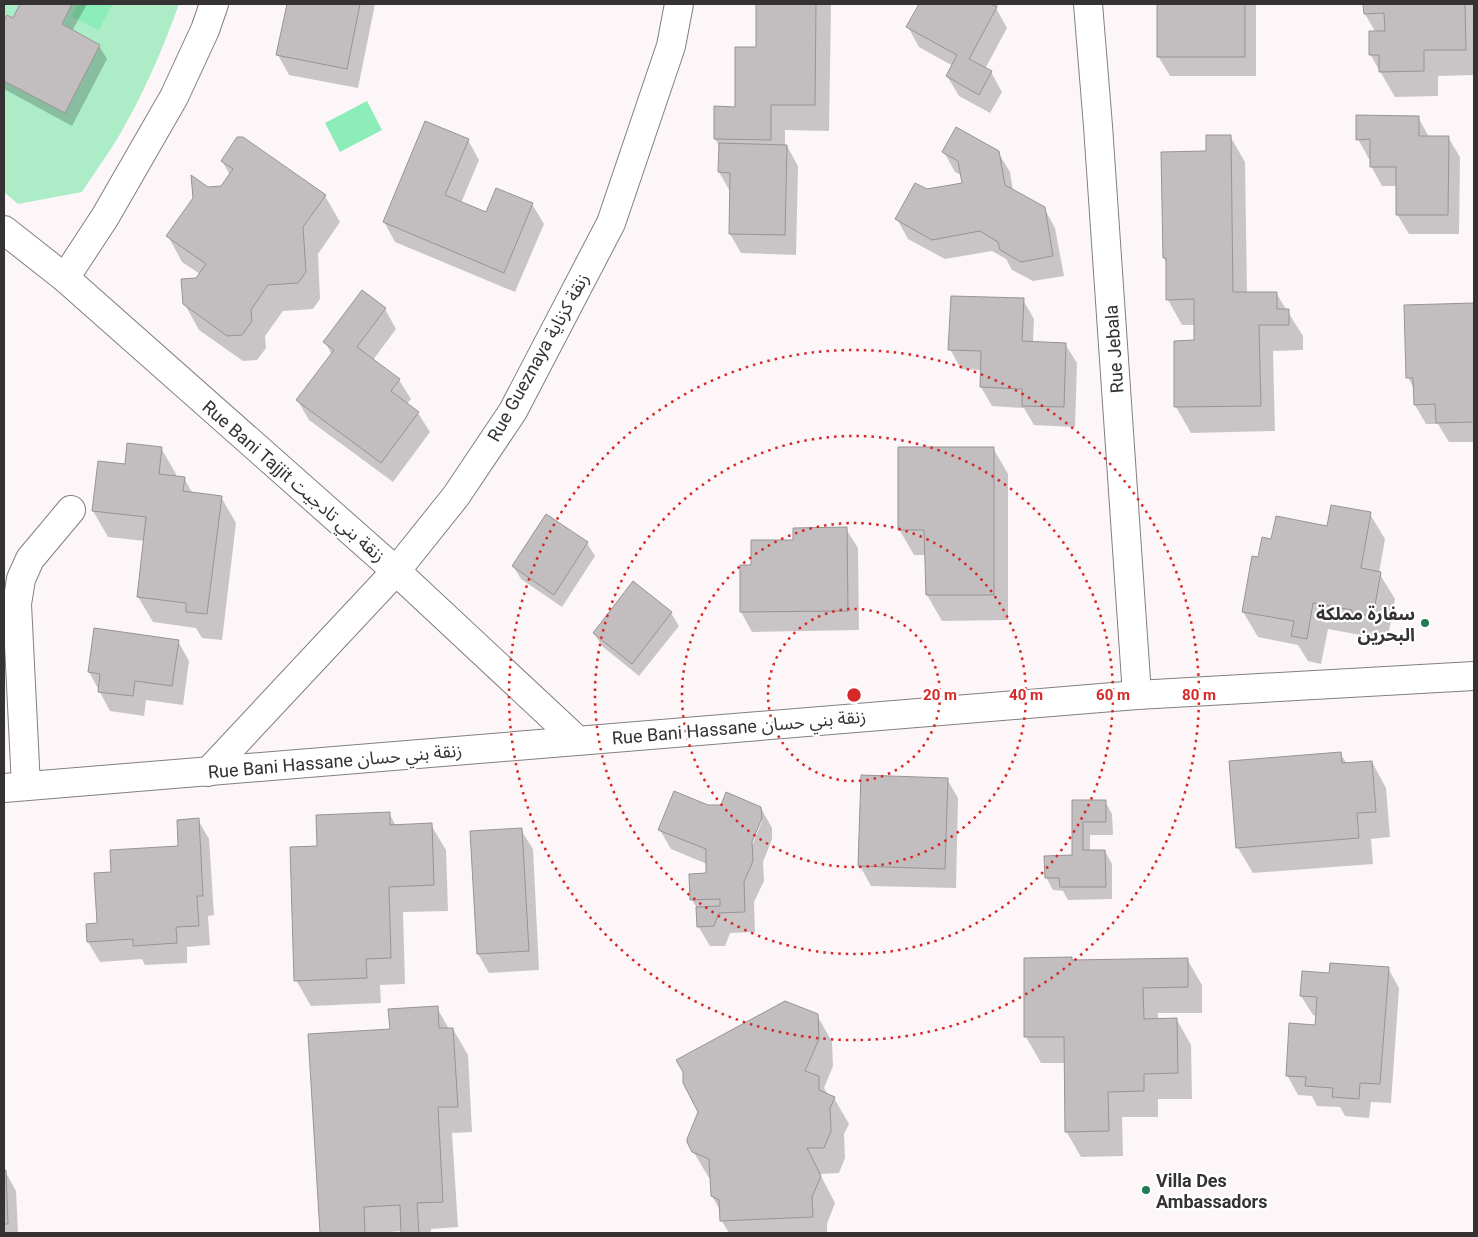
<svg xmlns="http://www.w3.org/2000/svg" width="1478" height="1237" viewBox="0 0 1478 1237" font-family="Roboto,'Noto Sans Arabic',sans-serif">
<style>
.green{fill:#acedc7}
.water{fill:#8dedb8}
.shadow{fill:#0003;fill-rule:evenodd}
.building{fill:#c2bdbf;stroke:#989495}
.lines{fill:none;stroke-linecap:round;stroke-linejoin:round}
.minor-casing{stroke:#837f80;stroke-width:30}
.minor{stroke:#fff;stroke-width:28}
.ring{fill:none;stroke:#d62828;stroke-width:2.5;stroke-dasharray:2.5 5}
.poi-dot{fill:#207c52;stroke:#fff;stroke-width:2}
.labels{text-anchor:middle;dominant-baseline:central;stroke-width:4.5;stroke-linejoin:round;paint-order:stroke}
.street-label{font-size:18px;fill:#343233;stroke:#fff}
.poi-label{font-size:18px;font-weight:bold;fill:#343233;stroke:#fff;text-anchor:end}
.centre{fill:#d62828;stroke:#fff;stroke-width:2.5}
.ring-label{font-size:15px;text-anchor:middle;font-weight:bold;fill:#d62828;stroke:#fff;stroke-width:4.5;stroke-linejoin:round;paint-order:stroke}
</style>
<rect width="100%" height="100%" fill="#fcf6f8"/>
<g class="green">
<polygon points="4,4 20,4 13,18 7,15 4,21"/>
<path d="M72 4H78L72 16 99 31 113 4H179C164 46 146 88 124 127 112 149 96 170 82 192L18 204 4 192V81L65 113 100 45 62 24Z"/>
</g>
<g class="water">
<polygon points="78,4 113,4 99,31 71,16"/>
<polygon points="367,101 382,130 340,152 325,123"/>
</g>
<g class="shadow">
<polygon points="22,4 87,4 72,31 99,46 107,59 72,126 4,89 4,23 7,16 13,20"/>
<polygon points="288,4 375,4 358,88 289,75 278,55"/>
<polygon points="758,4 831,4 829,131 785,130 785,146 787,146 798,166 796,255 741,253 730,234 731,193 719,172 720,147 715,139 736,108 757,49"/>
<polygon points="921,4 999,4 996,8 1007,28 985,69 991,72 1002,92 990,113 959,96 947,76 953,66 919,47 908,27"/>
<polygon points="1158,4 1256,4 1256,76 1170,76 1158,56"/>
<polygon points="1365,4 1474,4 1474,75 1438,76 1438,96 1395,97 1370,54 1376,33 1365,14"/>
<polygon points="1418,117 1429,137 1448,137 1460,157 1459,234 1409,234 1397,214 1397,186 1382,186 1371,166 1371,159 1369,159 1358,139"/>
<polygon points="1230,136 1245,162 1247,293 1276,293 1303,336 1303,350 1273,351 1275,431 1191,433 1176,407 1196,341 1195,325 1182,325 1168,300 1167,264 1164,258 1207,153"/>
<polygon points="468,140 479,160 461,203 486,213 532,204 544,224 515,292 395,242 384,222"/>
<polygon points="944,152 998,152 1010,172 1013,191 1044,208 1055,228 1064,276 1033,281 1012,270 1006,259 992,251 945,259 908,239 897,219 927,191 963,184 961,175 955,172"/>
<polygon points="222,161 325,196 340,222 318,254 320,299 313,309 283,311 265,336 266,348 257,360 243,361 199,330 184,303 200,274 182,262 168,236 207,188 222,187 230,175"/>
<polygon points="1023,300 1034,319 1033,342 1065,344 1077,363 1075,427 1034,425 1024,408 992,406 981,387 982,370 961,369 950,349"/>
<polygon points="1474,304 1474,442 1449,442 1438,424 1426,424 1415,405 1414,389 1408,377 1405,307"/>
<polygon points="385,309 396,329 373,360 399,380 411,399 407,404 418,413 430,432 393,482 309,420 298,401 332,355 325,342"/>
<polygon points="161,448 176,474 176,477 184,478 193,494 221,497 236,523 222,640 202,638 196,628 153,622 138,597 145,541 108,537 93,511 126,465"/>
<polygon points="993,448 1008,474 1008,620 942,621 927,595 926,555 914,555 899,529"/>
<polygon points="1370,514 1385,539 1379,573 1395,599 1387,642 1368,638 1366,636 1328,629 1321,664 1308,661 1298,645 1258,637 1243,612 1260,559 1272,541 1328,527"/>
<polygon points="846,529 858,548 859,630 752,632 741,612 741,566 752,566"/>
<polygon points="587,543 595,556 562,607 521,579 513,566"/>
<polygon points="671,613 679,626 639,676 602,646 594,633"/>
<polygon points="178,641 189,661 183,705 146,700 144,716 110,711 89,672"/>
<polygon points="1340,753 1347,764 1372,762 1386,788 1390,837 1371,839 1373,864 1253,873 1238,848"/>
<polygon points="862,776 947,779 958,798 956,888 871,886 860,866"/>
<polygon points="1105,801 1112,814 1113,835 1090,835 1090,851 1105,851 1112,864 1112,899 1068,900 1063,891 1053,890 1046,877 1074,857 1073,802"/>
<path d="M708 806 761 808 772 828V839L763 862 764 881 754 902 755 932 730 933 725 946H710L698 926V910L692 900 691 875 708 874 707 864 671 849 660 830ZM759 821H762L751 848 749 847Z"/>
<polygon points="389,813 396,826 431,825 446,850 448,911 403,912 405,984 380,985 381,1003 311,1006 296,980 319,848"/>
<polygon points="198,820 209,839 214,915 208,916 210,945 187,947 187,963 145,965 142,959 100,962 88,942 99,924 180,847"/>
<polygon points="521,830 533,849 539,970 489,973 478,954"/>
<polygon points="1071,958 1073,961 1187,959 1202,985 1202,1013 1158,1013 1158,1020 1177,1020 1191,1045 1192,1099 1158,1099 1158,1117 1122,1117 1123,1156 1081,1157 1066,1131 1065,1063 1041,1063 1026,1037 1025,959"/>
<polygon points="1388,968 1399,988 1391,1103 1371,1102 1369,1118 1345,1116 1340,1107 1317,1106 1312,1096 1298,1095 1287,1075 1316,1026 1317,1016 1313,1015 1301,996 1330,974"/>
<polygon points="437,1008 449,1029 453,1029 468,1055 472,1132 452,1133 458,1227 431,1229 431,1233 403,1233 402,1231 378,1233 321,1233 310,1035 391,1030"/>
<polygon points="817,1015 832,1042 833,1066 824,1088 828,1095 834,1098 849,1124 844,1134 845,1158 839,1173 820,1174 835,1203 827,1224 827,1233 729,1233 721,1220 721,1212 712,1196 711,1179 709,1178 693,1151"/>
<polygon points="5,1171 16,1191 18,1233 4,1233 4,1172"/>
</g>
<g class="building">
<polygon points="20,4 72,4 62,24 100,45 65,113 4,81 4,21 7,15 13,18"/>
<polygon points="287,4 360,4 347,69 276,55"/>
<polygon points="756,4 816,4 815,105 771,105 771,140 714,139 714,106 735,107 735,47 756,47"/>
<polygon points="919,4 991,4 997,7 969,59 992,71 979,95 946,76 957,55 906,27"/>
<rect x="1157" y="4" width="88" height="53"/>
<polygon points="1363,4 1465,4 1466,50 1424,50 1424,71 1379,72 1379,55 1369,55 1369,31 1385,31 1384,13 1364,14"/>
<polygon points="1356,115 1419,116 1419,136 1449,136 1448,215 1396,215 1396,167 1370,167 1370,139 1356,140"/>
<polygon points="425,121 469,139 445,195 486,212 496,188 533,203 504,273 383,222"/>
<polygon points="956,127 999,151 1005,185 1045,207 1053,256 1021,262 1000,250 998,242 980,231 932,240 895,219 915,183 927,189 962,183 958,161 942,152"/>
<polygon points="1206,135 1231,135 1233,292 1277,292 1277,309 1289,309 1289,325 1259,325 1261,406 1174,407 1174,341 1194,340 1194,299 1166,300 1166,258 1163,258 1161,152 1206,151"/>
<polygon points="237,137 243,137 326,195 303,227 306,272 298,283 268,285 251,310 252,321 242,335 227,336 183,304 181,279 196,278 206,264 166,236 193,198 191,175 208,187 221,186 233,169 221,161"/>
<polygon points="719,143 787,145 785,235 729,234 730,173 718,172"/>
<polygon points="362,290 386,308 357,347 400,379 391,391 419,412 381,463 296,400 334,350 323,342"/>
<polygon points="951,296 1024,298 1022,341 1066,343 1064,407 1022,406 1022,389 980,387 981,351 948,350"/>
<polygon points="1474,303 1474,422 1436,423 1435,404 1414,405 1413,378 1406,378 1404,305"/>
<polygon points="127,443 162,447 159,474 185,477 183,491 222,496 207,614 186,612 186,603 137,597 146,517 92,511 98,461 125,464"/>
<polygon points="898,447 994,447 994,595 926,595 924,530 898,530"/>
<polygon points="1331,505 1371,512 1361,568 1381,572 1373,616 1352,613 1352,610 1313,603 1307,639 1291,636 1294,621 1242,612 1252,556 1258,557 1262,537 1271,539 1276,516 1327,526"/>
<polygon points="546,514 588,542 554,595 512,566"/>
<polygon points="847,527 848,611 740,612 740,565 751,565 751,540 793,540 793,528"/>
<polygon points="633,581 672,612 632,664 593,633"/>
<polygon points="94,628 179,640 172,686 135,681 133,696 98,692 100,674 88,672"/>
<polygon points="1341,752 1342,763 1372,761 1376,812 1357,813 1359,838 1236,848 1229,761"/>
<polygon points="861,775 948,778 945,869 858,866"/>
<polygon points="674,791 708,805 721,805 726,792 761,807 762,818 752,842 753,861 744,882 745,912 719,913 714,926 697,927 696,907 720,906 720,899 690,900 689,874 706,873 706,849 658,830"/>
<polygon points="1072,800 1106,800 1106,822 1083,822 1083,850 1105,850 1106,887 1060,887 1059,878 1045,878 1044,856 1072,855"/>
<polygon points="390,812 390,825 432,823 434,885 389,887 391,958 366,959 367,978 294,981 290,847 317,846 316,815"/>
<polygon points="199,818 203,896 197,896 199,926 176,927 177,943 133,946 133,939 87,942 86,924 97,923 94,873 111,872 110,850 178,846 177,820"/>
<polygon points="522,828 529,951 477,954 470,831"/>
<polygon points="1072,957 1072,960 1188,958 1188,987 1143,988 1144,1019 1177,1018 1178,1073 1144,1074 1144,1091 1108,1092 1109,1131 1065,1132 1064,1037 1024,1037 1024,958"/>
<polygon points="1330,963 1389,967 1380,1084 1360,1083 1359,1099 1332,1097 1333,1088 1305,1086 1306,1077 1286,1076 1289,1023 1315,1025 1317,997 1300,996 1302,971 1329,973"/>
<polygon points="785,1001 818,1014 819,1039 805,1071 819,1076 819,1090 835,1097 830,1108 831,1131 824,1148 807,1148 821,1176 812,1197 813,1217 720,1221 719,1200 711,1196 709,1159 692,1152 687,1142 687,1139 698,1112 683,1083 683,1072 676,1060"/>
<polygon points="438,1006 439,1028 453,1028 458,1107 438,1107 443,1202 417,1203 419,1233 401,1233 400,1205 364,1207 365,1233 320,1233 308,1034 390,1029 388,1009"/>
<polygon points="4,1170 6,1170 8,1224 4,1224"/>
</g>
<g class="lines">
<g class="minor-casing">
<g id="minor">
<polyline points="1088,4 1098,126 1137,695"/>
<polyline points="4,230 65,278 396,571 577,740"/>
<polyline points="65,278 105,217 174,97 205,30 214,4"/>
<polyline points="208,772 396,571 456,496 513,411 611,223 671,46 679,4"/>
<polyline points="26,786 17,604 21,579 30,559 71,510"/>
<polyline points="4,788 1137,695 1474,676"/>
</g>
</g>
<use href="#minor" class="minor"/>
</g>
<g class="ring">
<circle cx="854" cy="695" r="86"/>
<circle cx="854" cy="695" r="172"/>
<circle cx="854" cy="695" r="259"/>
<circle cx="854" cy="695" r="345"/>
</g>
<g class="poi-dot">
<circle cx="1425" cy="623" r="5"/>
<circle cx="1146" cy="1190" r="5"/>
</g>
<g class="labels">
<g class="street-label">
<text transform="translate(1114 349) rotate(-94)">Rue Jebala</text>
<text transform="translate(538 357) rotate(-61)">Rue Gueznaya زنقة كزناية</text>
<text transform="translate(294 481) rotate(41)">Rue Bani Tajjit زنقة بني تادجيت</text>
<text transform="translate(739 727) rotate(-5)">Rue Bani Hassane زنقة بني حسان</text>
<text transform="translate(335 761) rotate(-5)">Rue Bani Hassane زنقة بني حسان</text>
</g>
<g class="poi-label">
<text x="1415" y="613">سفارة مملكة<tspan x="1415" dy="21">البحرين</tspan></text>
<text x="1156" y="1180" text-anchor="start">Villa Des<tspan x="1156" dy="21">Ambassadors</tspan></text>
</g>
</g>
<circle cx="854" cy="695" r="8" class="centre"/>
<g class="ring-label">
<text x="940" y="700">20 m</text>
<text x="1026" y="700">40 m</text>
<text x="1113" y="700">60 m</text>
<text x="1199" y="700">80 m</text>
</g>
<rect width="1478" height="1237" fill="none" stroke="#343233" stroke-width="10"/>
</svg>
